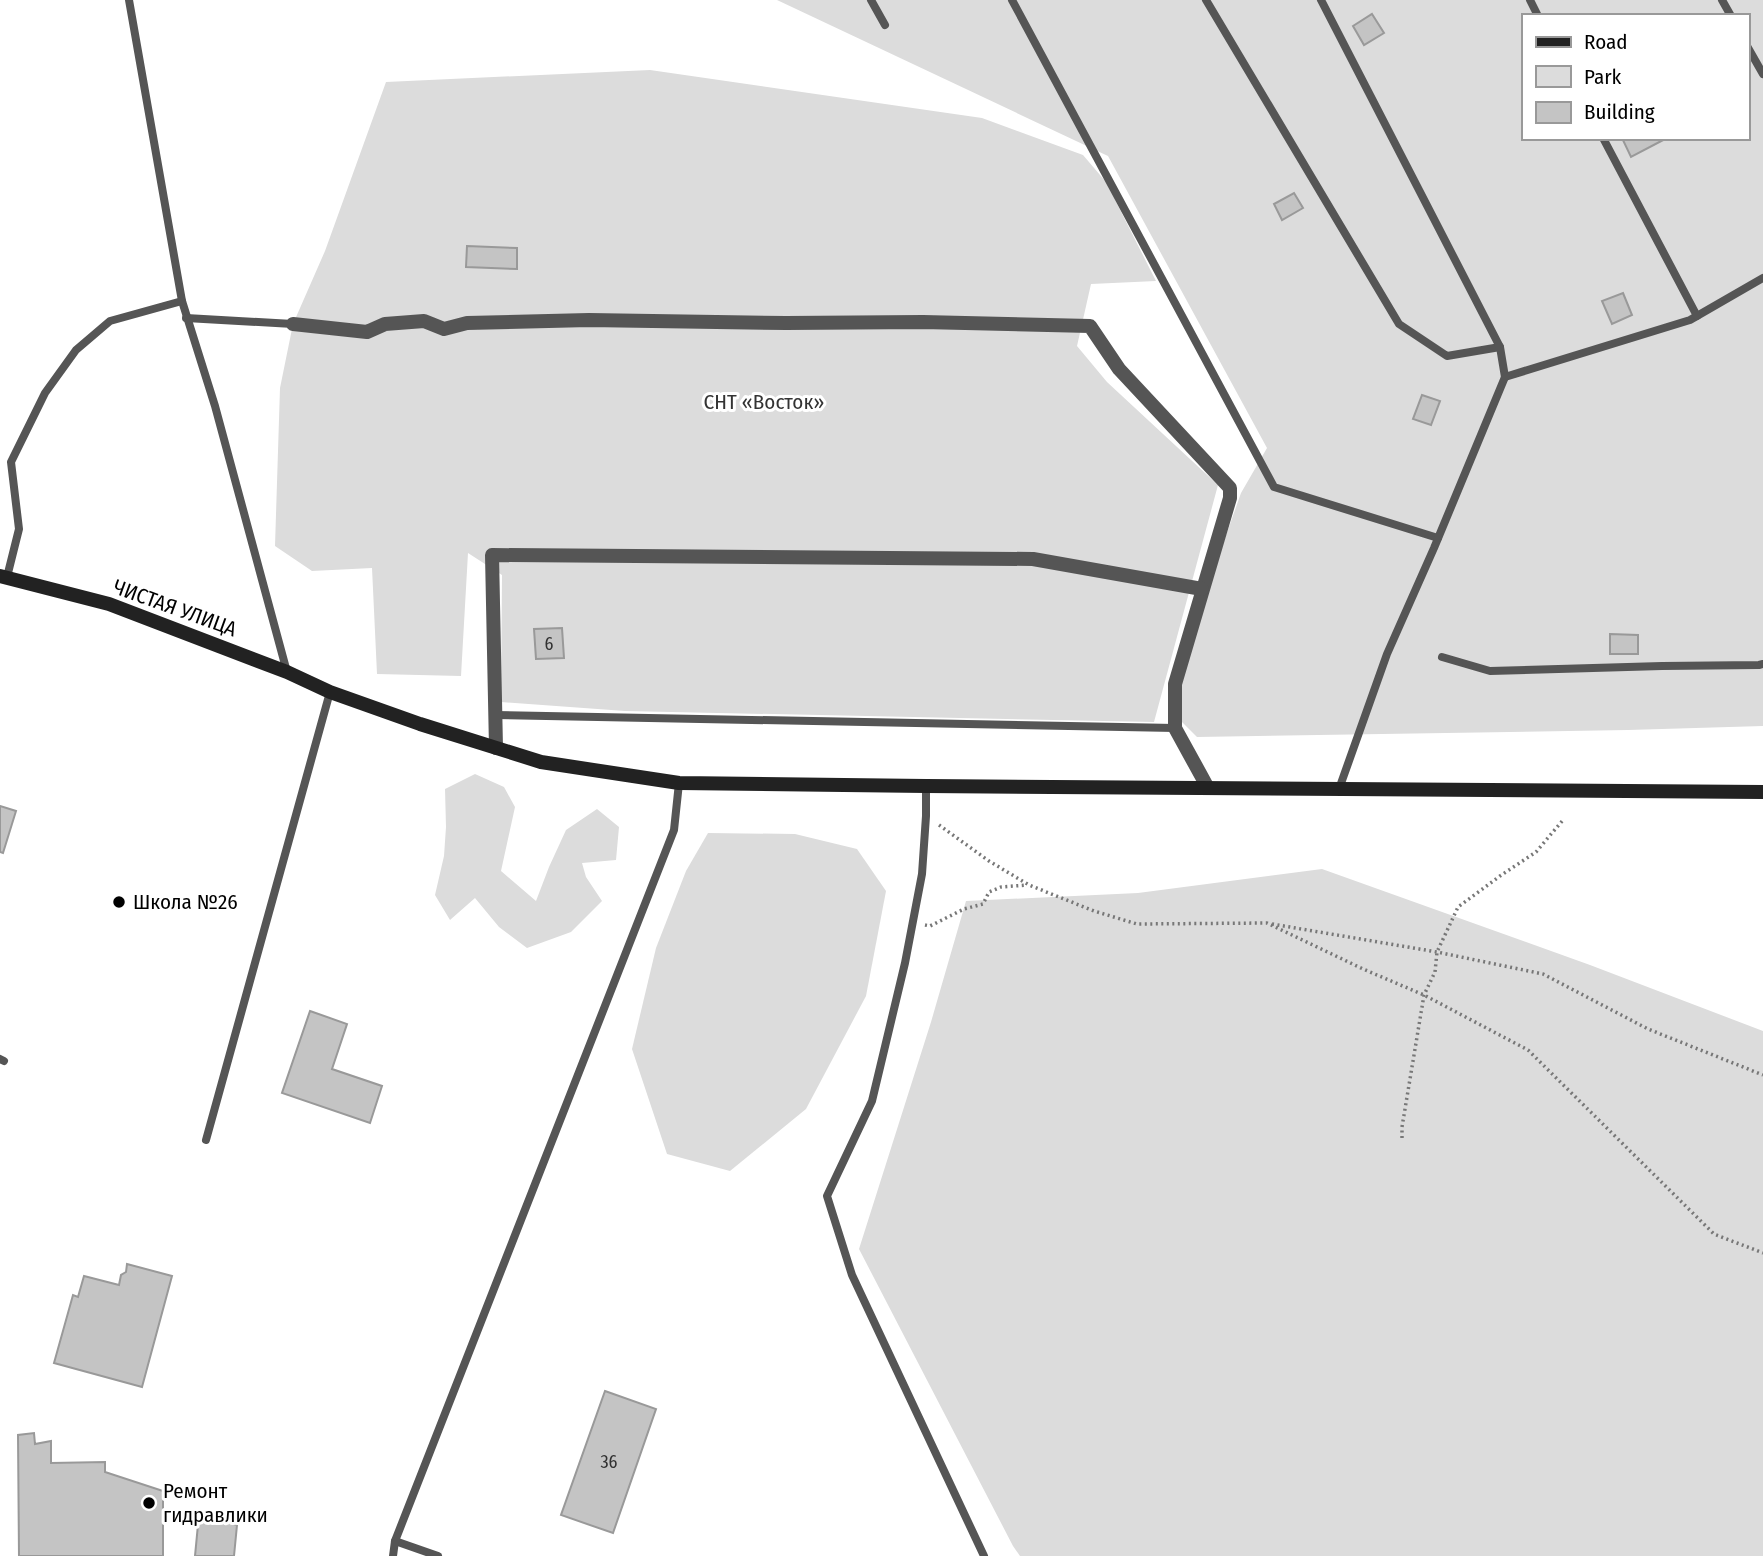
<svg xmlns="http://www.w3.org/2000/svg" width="1763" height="1556" viewBox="0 0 1763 1556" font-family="'Fira Sans Condensed',sans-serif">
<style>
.green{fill:#dcdcdc;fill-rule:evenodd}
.building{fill:#c4c4c4;stroke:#999;stroke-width:2}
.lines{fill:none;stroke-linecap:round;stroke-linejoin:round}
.path{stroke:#777;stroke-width:3.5;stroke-dasharray:2 3.5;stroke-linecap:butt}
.lane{stroke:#555;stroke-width:8}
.street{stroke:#555;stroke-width:14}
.secondary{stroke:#222;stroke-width:14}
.poi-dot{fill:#000;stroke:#fff;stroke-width:2.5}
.labels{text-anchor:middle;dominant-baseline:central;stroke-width:6;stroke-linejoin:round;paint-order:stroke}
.number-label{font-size:18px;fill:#313131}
.park-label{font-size:21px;fill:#333;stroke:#fff}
.street-label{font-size:21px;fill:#000;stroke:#fff}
.poi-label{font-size:21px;fill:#000;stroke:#fff;text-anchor:start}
</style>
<rect width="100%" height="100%" fill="#fff"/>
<g class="green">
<path d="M777 0H1763V726L1628 730 1197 737 1177 717V674L1241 493 1267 448 1108 156ZM1523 16H1747V138H1523Z"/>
<polygon points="650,70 982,118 1083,155 1106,182 1156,281 1091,284 1077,346 1107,382 1218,485 1154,722 625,711 501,702 502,575 468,553 461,676 377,674 372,568 312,571 275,546 280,388 293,324 325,251 386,82"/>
<polygon points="475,774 504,787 515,807 501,871 536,901 549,867 566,830 597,809 619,827 616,860 582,863 586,877 602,901 571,932 527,948 499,927 475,898 450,920 435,895 444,856 446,827 445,789"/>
<polygon points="708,833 795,834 857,849 886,891 866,996 806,1109 730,1171 667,1154 632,1049 656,948 686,871"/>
<polygon points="1322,869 1590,965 1763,1031 1763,1556 1020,1556 1013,1546 859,1249 931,1022 966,901 1138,893"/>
</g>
<g class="building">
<polygon points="1372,14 1384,33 1364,45 1353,26"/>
<polygon points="1622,138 1667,138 1631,157"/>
<polygon points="1294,193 1303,208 1282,220 1274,204"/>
<polygon points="467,246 517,248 517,269 466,267"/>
<polygon points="1623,293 1632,315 1612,324 1602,301"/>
<polygon points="1422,395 1440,401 1431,425 1413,419"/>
<polygon points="562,628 564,658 536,659 534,629"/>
<polygon points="1610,634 1638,635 1638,654 1610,654"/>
<polygon points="0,806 16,811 3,853 0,852"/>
<polygon points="310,1011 347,1024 332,1069 382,1086 370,1123 282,1093"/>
<polygon points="127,1264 172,1276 142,1387 54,1363 73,1295 78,1297 84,1276 119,1285 121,1275 126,1272"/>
<polygon points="605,1391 656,1409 613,1533 561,1515"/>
<polygon points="34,1433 35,1444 51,1441 51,1463 105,1462 105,1472 163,1491 163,1556 19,1556 18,1435"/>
<polygon points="199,1514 237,1525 234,1556 195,1556"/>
</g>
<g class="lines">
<g class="path">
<polyline points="939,825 989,861 1029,885 1094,911 1137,924 1267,923 1363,969 1424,995 1528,1050 1714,1234 1763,1253"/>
<polyline points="1272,924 1437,952 1543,974 1648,1029 1763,1075"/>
<polyline points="925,925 930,926 964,909 983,904 989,892 1001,887 1027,885"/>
<polyline points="1402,1138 1402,1127 1424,995 1435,972 1437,952 1458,907 1500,876 1536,852 1563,820"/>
</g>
<g class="lane">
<polyline points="129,0 182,301 215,406 287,672"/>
<polyline points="871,0 885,25"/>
<polyline points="1012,0 1274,487 1438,538"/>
<polyline points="1206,0 1399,324 1447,356 1500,347"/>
<polyline points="1321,0 1500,347 1505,377 1690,320 1763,278"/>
<polyline points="1530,0 1538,16"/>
<polyline points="1722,0 1731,16"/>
<polyline points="1747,46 1763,74"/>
<polyline points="1603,138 1697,316"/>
<polyline points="186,318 293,324"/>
<polyline points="7,577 19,529 11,462 45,393 76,350 110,321 182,301"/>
<polyline points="1442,657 1490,671 1662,666 1759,665 1763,664"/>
<polyline points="495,715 1175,728"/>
<polyline points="926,786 926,816 922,874 905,963 872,1101 827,1196 852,1275 984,1556"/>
<polyline points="1339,789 1387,654 1434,548 1505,377"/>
<polyline points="0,1059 4,1061"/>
<polyline points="206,1140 330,692"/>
<polyline points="395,1541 438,1556"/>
<polyline points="393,1556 395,1541 674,830 679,783"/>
</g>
<g class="street">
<polyline points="293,324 367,332 385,324 424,321 444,329 467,323 589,320 786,323 923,322 1090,326 1119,369 1230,488 1230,498 1175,684 1175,728 1208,788"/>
<polyline points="496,748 492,555 1033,559 1202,589"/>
</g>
<polyline class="secondary" points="0,576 109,604 287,672 330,692 420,724 541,762 679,783 926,786 1763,792"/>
</g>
<g class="poi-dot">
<circle cx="119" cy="902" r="7"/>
<circle cx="149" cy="1503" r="7"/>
</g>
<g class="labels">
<g class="number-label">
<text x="549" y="644">6</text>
<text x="609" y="1462">36</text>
</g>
<g class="park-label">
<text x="764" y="402">СНТ «Восток»</text>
</g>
<g class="street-label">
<text transform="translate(175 608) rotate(20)">ЧИСТАЯ УЛИЦА</text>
</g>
<g class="poi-label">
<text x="133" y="902">Школа №26</text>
<text x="163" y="1491">Ремонт<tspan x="163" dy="24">гидравлики</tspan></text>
</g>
</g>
<rect x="1522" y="14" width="228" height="126" fill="#ffffff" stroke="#999999" stroke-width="2"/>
<rect x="1536" y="37" width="35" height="10" fill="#222222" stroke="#999999" stroke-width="2"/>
<text x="1584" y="49" font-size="21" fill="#000000">Road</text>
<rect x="1536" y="66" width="35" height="21" fill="#dcdcdc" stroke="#999999" stroke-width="2"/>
<text x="1584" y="84" font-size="21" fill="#000000">Park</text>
<rect x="1536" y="102" width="35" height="21" fill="#c4c4c4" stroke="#999999" stroke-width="2"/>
<text x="1584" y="119" font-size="21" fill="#000000">Building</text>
</svg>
